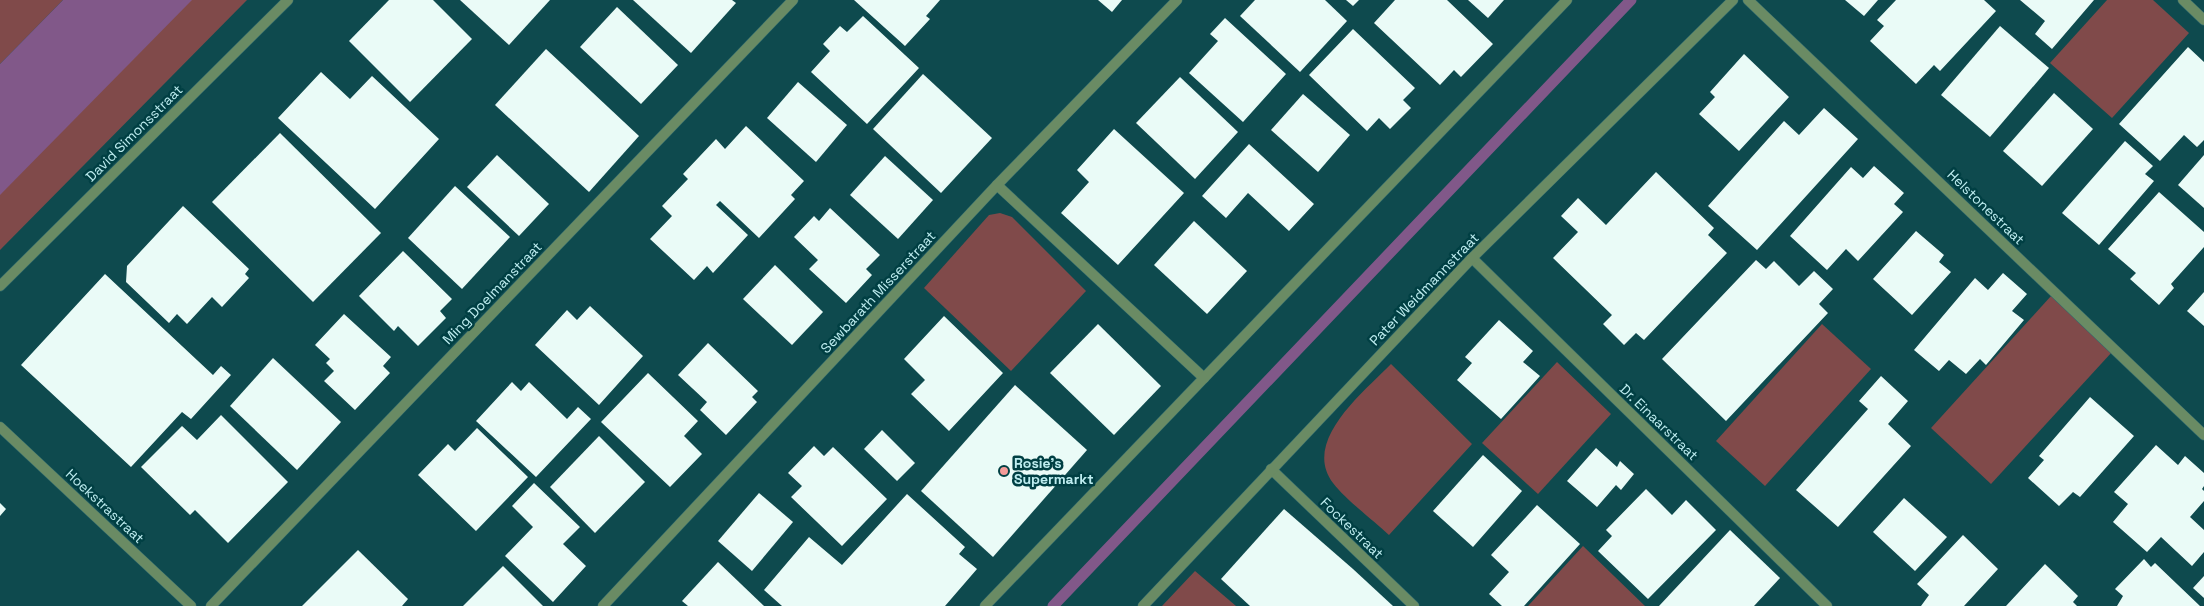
<svg xmlns="http://www.w3.org/2000/svg" width="2204" height="606" viewBox="0 0 2204 606" font-family="'Space Grotesk',sans-serif">
<style>
.green{fill:#804a4a}
.water{fill:#815889}
.lines{fill:none;stroke-linecap:round;stroke-linejoin:round}
.stream{stroke:#815889;stroke-width:11}
.building{fill:#eafbf7}
.street-casing{stroke:#316b6e;stroke-width:11}
.street{stroke:#6a8b64;stroke-width:10}
.poi-dot{fill:#f59b99;stroke:#003f43;stroke-width:2}
.labels{text-anchor:middle;dominant-baseline:central;stroke-width:5;stroke-linejoin:round;paint-order:stroke}
.street-label{font-size:14px;fill:#beedf0;stroke:#003f43}
.poi-label{font-size:14px;font-weight:bold;fill:#beedf0;stroke:#003f43;text-anchor:start}
</style>
<rect width="100%" height="100%" fill="#0e4a4e"/>
<g class="green">
<polygon points="0,0 63,0 0,64"/>
<polygon points="191,0 247,0 0,250 0,194"/>
<polygon points="2107,0 2153,0 2189,33 2112,118 2050,63"/>
<polygon points="1000,213 1012,217 1086,291 1011,371 924,288 989,215"/>
<polygon points="2051,296 2112,352 1991,484 1931,428"/>
<polygon points="1822,324 1871,369 1765,486 1716,441"/>
<polygon points="1557,362 1611,414 1538,494 1482,443"/>
<path d="M1391 364 1472 444 1389 535C1373 520 1346 500 1333 483 1301 441 1365 391 1391 364Z"/>
<polygon points="1583,546 1645,606 1528,606"/>
<polygon points="1195,571 1236,606 1162,606"/>
</g>
<polygon class="water" points="63,0 192,0 0,195 0,64"/>
<g class="lines">
<polyline class="stream" points="1053,606 1631,0"/>
</g>
<g class="building">
<polygon points="389,0 433,0 472,39 410,102 349,41"/>
<polygon points="460,0 550,0 509,45"/>
<polygon points="633,0 732,0 736,3 691,53"/>
<polygon points="854,0 940,0 926,16 930,19 905,46"/>
<polygon points="1098,0 1122,0 1112,12"/>
<polygon points="1255,0 1325,0 1347,21 1300,72 1240,16"/>
<polygon points="1346,0 1359,0 1353,6"/>
<polygon points="1395,0 1447,0 1493,44 1461,77 1454,70 1440,85 1374,23"/>
<polygon points="1468,0 1504,0 1488,18"/>
<polygon points="1845,0 1878,0 1864,16"/>
<polygon points="1896,0 1984,0 1996,11 1940,71 1934,65 1916,84 1870,41 1884,26 1877,20"/>
<polygon points="2020,0 2094,0 2052,49 2035,34 2045,21"/>
<polygon points="617,7 678,65 641,104 580,47"/>
<polygon points="863,16 919,68 867,124 811,72 830,51 823,44 840,26 847,32"/>
<polygon points="1225,18 1286,74 1243,122 1189,73 1218,41 1210,34"/>
<polygon points="2000,26 2049,68 1990,137 1941,95"/>
<polygon points="1353,29 1415,88 1403,100 1411,108 1390,129 1379,118 1367,131 1309,75"/>
<polygon points="2188,47 2204,62 2204,140 2197,147 2184,135 2160,161 2119,124"/>
<polygon points="546,49 639,136 589,192 495,105"/>
<polygon points="1744,54 1789,97 1739,151 1699,114 1715,97 1710,92"/>
<polygon points="321,72 350,99 372,76 439,139 375,209 278,118"/>
<polygon points="923,74 992,138 941,193 873,129"/>
<polygon points="1180,77 1238,132 1195,179 1136,123"/>
<polygon points="798,82 847,125 816,162 767,118"/>
<polygon points="2054,93 2093,129 2042,186 2003,151"/>
<polygon points="1303,94 1350,135 1318,172 1271,130"/>
<polygon points="1824,108 1858,139 1757,250 1708,206 1784,121 1799,135"/>
<polygon points="746,126 804,181 791,195 795,199 759,238 720,201 716,205 748,235 713,273 707,266 694,280 650,239 672,216 662,206 688,179 683,174 716,139 725,149"/>
<polygon points="1114,129 1184,193 1118,265 1061,213 1089,182 1077,170"/>
<polygon points="280,133 381,233 313,302 212,202"/>
<polygon points="2125,141 2153,166 2145,174 2154,181 2099,245 2062,213"/>
<polygon points="1249,144 1314,204 1289,231 1248,193 1226,218 1202,196"/>
<polygon points="497,155 549,204 519,236 467,187"/>
<polygon points="2204,155 2204,208 2178,185"/>
<polygon points="885,156 933,200 898,239 850,195"/>
<polygon points="1874,166 1904,193 1894,204 1903,212 1858,261 1846,249 1827,270 1790,236 1851,167 1863,178"/>
<polygon points="1656,172 1714,228 1708,235 1727,253 1644,340 1636,333 1624,345 1603,324 1612,315 1553,258 1578,232 1561,216 1578,198 1606,225"/>
<polygon points="455,186 510,237 462,289 408,238"/>
<polygon points="2159,192 2204,232 2204,247 2171,284 2174,288 2159,305 2130,279 2136,273 2108,249"/>
<polygon points="183,206 249,269 245,274 249,278 222,307 212,297 187,324 177,314 169,323 126,282 127,266"/>
<polygon points="830,208 880,255 866,269 872,275 846,303 809,269 818,260 794,237 814,216 819,221"/>
<polygon points="1194,221 1247,271 1207,314 1154,265"/>
<polygon points="1916,231 1944,255 1939,262 1951,272 1912,315 1873,279"/>
<polygon points="403,251 452,299 440,311 446,318 418,346 398,326 394,331 359,296"/>
<polygon points="1756,260 1766,269 1774,261 1799,286 1814,271 1833,289 1819,304 1828,313 1726,421 1662,359"/>
<polygon points="775,265 823,312 792,345 743,299"/>
<polygon points="2003,273 2027,294 2012,311 2024,320 1986,365 1980,359 1966,374 1949,360 1939,371 1914,350 1975,278 1988,290"/>
<polygon points="105,274 213,375 221,366 231,375 191,419 182,412 131,467 21,365"/>
<polygon points="2204,292 2204,326 2187,311"/>
<polygon points="590,306 643,356 599,405 535,345 567,310 577,320"/>
<polygon points="344,314 391,357 383,366 390,373 355,410 324,381 334,371 326,363 330,359 315,345"/>
<polygon points="944,316 1003,373 949,431 911,394 925,380 904,359"/>
<polygon points="1499,320 1533,351 1523,362 1540,376 1501,419 1457,380 1472,363 1465,357"/>
<polygon points="1098,324 1161,386 1114,435 1050,373"/>
<polygon points="708,343 758,391 752,397 757,402 726,435 700,410 707,402 678,375"/>
<polygon points="273,358 341,422 297,470 230,406"/>
<polygon points="648,373 698,421 684,436 702,454 670,487 601,422"/>
<polygon points="1881,376 1908,401 1888,424 1911,446 1838,527 1796,490 1868,409 1859,401"/>
<polygon points="512,382 521,391 529,382 567,419 578,407 591,419 536,477 476,421"/>
<polygon points="1015,385 1087,450 993,557 921,491"/>
<polygon points="2090,397 2134,436 2080,497 2073,492 2059,506 2028,478 2044,460 2039,456"/>
<polygon points="221,415 288,482 228,543 195,510 190,515 141,467 182,426 197,440"/>
<polygon points="477,428 528,477 476,531 418,475 448,444 455,451"/>
<polygon points="882,430 915,463 897,481 864,449"/>
<polygon points="599,436 645,482 595,533 550,487"/>
<polygon points="2156,445 2178,465 2185,456 2204,473 2204,486 2202,489 2204,491 2204,501 2190,517 2204,530 2204,552 2192,566 2161,537 2147,552 2113,522 2128,504 2114,492"/>
<polygon points="814,446 824,456 833,447 887,499 842,546 791,497 802,486 788,473"/>
<polygon points="1596,448 1617,467 1620,461 1634,474 1621,490 1616,485 1597,507 1567,481"/>
<polygon points="1483,455 1522,491 1473,547 1433,511"/>
<polygon points="534,483 580,527 563,544 586,566 553,602 505,556 533,527 512,506"/>
<polygon points="1646,489 1672,515 1686,500 1716,530 1648,599 1598,551 1612,536 1606,530"/>
<polygon points="759,493 793,522 752,571 718,541"/>
<polygon points="907,494 965,547 959,554 977,569 945,606 782,606 764,590 809,537 842,565"/>
<polygon points="1904,498 1947,537 1915,571 1873,532"/>
<polygon points="0,503 6,509 0,516"/>
<polygon points="1537,505 1580,544 1524,606 1502,606 1489,594 1509,572 1491,555"/>
<polygon points="1284,509 1353,569 1393,606 1250,606 1221,579"/>
<polygon points="1730,530 1780,578 1754,606 1659,606"/>
<polygon points="1963,535 1998,569 1964,606 1921,606 1929,595 1917,584"/>
<polygon points="358,550 408,599 402,606 302,606"/>
<polygon points="2144,559 2151,567 2155,563 2200,606 2117,606 2123,596 2115,589"/>
<polygon points="718,562 764,606 688,606 682,601"/>
<polygon points="2045,564 2078,596 2073,602 2077,606 2006,606"/>
<polygon points="503,566 543,606 463,606"/>
<polygon points="2204,576 2204,598 2193,588"/>
</g>
<g class="lines">
<g class="street-casing">
<g id="street">
<polyline points="1748,0 2204,435"/>
<polyline points="2183,0 2204,20"/>
<polyline points="997,185 1204,378"/>
<polyline points="1472,258 1827,606"/>
<polyline points="0,286 288,0"/>
<polyline points="0,427 191,606"/>
<polyline points="1271,469 1414,606"/>
<polyline points="211,606 793,0"/>
<polyline points="603,606 997,185 1177,0"/>
<polyline points="985,606 1567,0"/>
<polyline points="1143,606 1472,258 1733,0"/>
</g>
</g>
<use href="#street" class="street"/>
</g>
<circle class="poi-dot" cx="1004" cy="471" r="5"/>
<g class="labels">
<g class="street-label">
<text transform="translate(134 133) rotate(-45)">David Simonsstraat</text>
<text transform="translate(1986 207) rotate(44)">Helstonestraat</text>
<text transform="translate(1424 289) rotate(-46)">Pater Weidmannstraat</text>
<text transform="translate(878 292) rotate(-47)">Sewbarath Misserstraat</text>
<text transform="translate(492 293) rotate(-46)">Ming Doelmanstraat</text>
<text transform="translate(1659 422) rotate(44)">Dr. Einaarstraat</text>
<text transform="translate(105 506) rotate(43)">Hoekstrastraat</text>
<text transform="translate(1352 528) rotate(44)">Fockestraat</text>
</g>
<g class="poi-label">
<text x="1014" y="463">Rosie's<tspan x="1014" dy="16">Supermarkt</tspan></text>
</g>
</g>
</svg>
